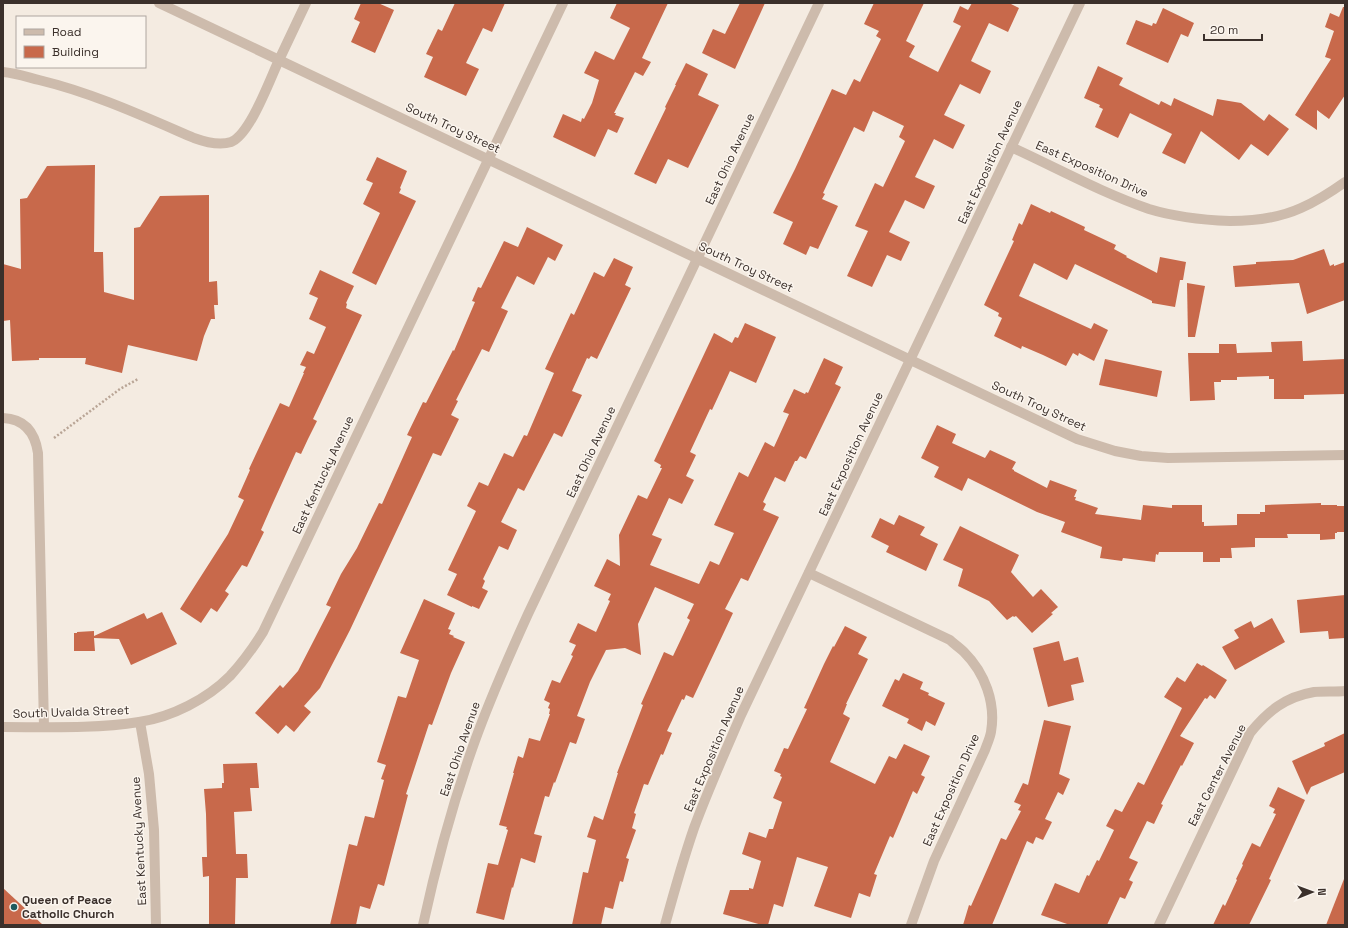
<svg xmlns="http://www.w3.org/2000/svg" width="1348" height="928" viewBox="0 0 1348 928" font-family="'Space Grotesk',sans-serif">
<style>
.building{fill:#c8694b}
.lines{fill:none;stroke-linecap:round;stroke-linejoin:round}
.path{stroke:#b9a596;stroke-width:2.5;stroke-dasharray:2 2;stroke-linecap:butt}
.service{stroke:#cdbbac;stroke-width:10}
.minor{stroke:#cdbbac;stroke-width:10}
.tertiary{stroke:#cdbbac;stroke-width:10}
.poi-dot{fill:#1f5a5e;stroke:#fbf5ee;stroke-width:1.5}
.labels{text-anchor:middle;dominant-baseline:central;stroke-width:3;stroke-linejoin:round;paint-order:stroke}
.street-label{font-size:12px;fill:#3b302b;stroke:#fbf5ee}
.poi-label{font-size:12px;font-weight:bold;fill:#3b302b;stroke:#fbf5ee;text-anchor:start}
</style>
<rect width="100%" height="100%" fill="#f4ebe1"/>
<g class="building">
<polygon points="361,3 378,3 394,10 375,53 351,42 360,22 354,19"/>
<polygon points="455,3 505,3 492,32 483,28 466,63 479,69 466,96 424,77 433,57 426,54 438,29 442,31"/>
<polygon points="617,3 668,3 642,58 651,62 643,76 635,72 614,113 616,113 615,115 624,118 617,133 608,129 595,157 553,137 563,114 581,122 582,118 584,119 592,103 599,80 584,73 595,51 614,60 630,28 610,18"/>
<polygon points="740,3 765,3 735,69 702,53 713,29 725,34"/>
<polygon points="874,3 924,3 906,41 915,46 909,57 938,72 961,26 953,22 960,6 968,10 972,3 1009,3 1019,8 1008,32 989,23 971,61 991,71 980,94 960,84 944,115 965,125 953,149 934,139 915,177 935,186 924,209 905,200 889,232 910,242 901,261 887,255 872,287 847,276 868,231 855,226 875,183 883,187 905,141 899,137 904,126 873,111 864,132 854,127 823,193 825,194 822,199 838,206 818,249 810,246 806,255 783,244 793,222 773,213 795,169 832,89 846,95 854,79 860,82 881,39 876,36 879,31 864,24"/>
<polygon points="1343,7 1345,7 1345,95 1329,119 1317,110 1317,130 1295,115 1331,59 1325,57 1334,31 1325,27 1330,13 1339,17"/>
<polygon points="1163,8 1194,23 1188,37 1181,34 1168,63 1126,44 1136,20 1152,26 1153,23 1156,24"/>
<polygon points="686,63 708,74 698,95 719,105 688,168 668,159 656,184 634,174 666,108 665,107 676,85 675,85"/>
<polygon points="1098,66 1123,78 1119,85 1159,105 1161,101 1171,106 1174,98 1213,116 1217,99 1241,103 1264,121 1269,114 1289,129 1268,156 1251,144 1239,160 1201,131 1185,164 1162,153 1172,134 1130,113 1118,138 1095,127 1103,109 1099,107 1100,105 1084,98"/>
<polygon points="377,157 407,171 400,188 401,189 399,193 416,201 376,285 352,273 380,213 363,204 373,183 366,180"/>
<polygon points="95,165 94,252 103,252 104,292 134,300 134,228 140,227 160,196 209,195 209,282 217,281 218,305 214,305 215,319 211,319 204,336 197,361 128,345 122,373 85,364 86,358 39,358 39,360 12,361 10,320 3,321 3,264 21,269 20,199 27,198 47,166"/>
<polygon points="1031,204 1050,213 1051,211 1085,227 1084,230 1116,245 1114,249 1127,256 1126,257 1157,273 1160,257 1186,262 1183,280 1180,280 1175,307 1152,303 1152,301 1075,264 1067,280 1034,263 1019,296 1091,329 1094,323 1108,330 1094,361 1079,353 1078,356 1073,353 1066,366 1043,355 1022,346 1021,349 994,336 1002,318 998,316 999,313 984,305 1014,241 1012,240 1019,223 1022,225"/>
<polygon points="527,227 563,245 555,261 548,257 534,285 517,276 501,308 508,311 489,352 482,349 456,400 458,401 451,415 459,419 441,456 433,453 350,630 320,688 304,706 311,712 294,732 286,725 278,734 255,713 280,685 283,688 298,671 331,607 326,605 341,574 357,548 379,503 382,504 412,437 407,435 423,402 426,403 453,350 454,351 475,302 472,301 478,287 481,288 504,241 518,247"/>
<polygon points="1324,249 1330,266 1334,264 1334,266 1345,262 1345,300 1307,314 1299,283 1235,287 1233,266 1256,264 1256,262 1293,260"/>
<polygon points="614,258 633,267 625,285 631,288 597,359 591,356 589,359 587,358 572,391 582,395 562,437 554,433 524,491 518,488 501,522 517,530 508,550 499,546 483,579 485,581 482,588 488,591 479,609 472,606 472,607 447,595 457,574 448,570 476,511 467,506 479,482 488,486 504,453 513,457 524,435 527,436 554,373 545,369 571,313 574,315 594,272 604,277"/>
<polygon points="320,270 354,286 346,303 347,304 346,308 362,315 313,419 317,421 308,439 301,454 296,452 272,505 261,530 264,532 247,567 242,565 225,591 229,594 217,612 211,608 201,623 180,609 228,534 244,500 238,497 250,470 249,469 280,403 289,407 304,373 303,373 306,367 300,365 307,351 314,354 326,327 309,319 318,298 309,294"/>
<polygon points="1187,283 1205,286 1195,337 1188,337"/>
<polygon points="745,323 776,337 756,383 730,371 712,410 710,409 690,452 696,455 686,476 694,480 682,504 669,498 652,535 662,539 650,565 699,584 710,561 719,565 734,533 714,525 739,472 748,477 765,442 774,447 789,414 783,412 794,389 805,394 806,392 808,393 824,358 843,367 835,384 841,387 806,459 800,456 797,461 795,461 785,482 775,477 763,502 766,504 763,510 779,517 748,581 741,578 725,609 733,613 693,698 686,695 684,700 682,699 667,731 672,733 663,755 661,754 648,785 644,784 634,813 636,814 632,828 636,830 626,858 629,859 623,882 620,881 613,909 605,907 601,925 572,925 583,872 588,873 596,840 587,837 594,816 603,820 618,773 617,773 643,705 641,704 664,652 673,656 690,620 687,618 694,604 655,587 638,624 641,655 625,648 606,650 590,682 577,716 585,719 576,744 570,742 555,783 554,782 549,797 545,796 534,834 542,836 535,863 521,858 513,888 512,887 504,920 476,913 488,863 498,865 508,830 506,829 507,827 499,825 514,773 513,773 518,756 523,758 529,738 540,741 550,714 549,714 550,709 548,708 550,703 544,700 552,680 560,683 573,656 571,655 576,645 569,642 578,623 596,632 610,601 608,600 611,594 594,586 607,559 620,566 619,535 638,495 647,499 662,468 660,468 661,465 654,461 714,333 732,343 735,337 738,338"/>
<polygon points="1302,341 1303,361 1345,359 1345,394 1304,395 1304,399 1274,399 1274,379 1269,379 1269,376 1237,377 1237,380 1221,380 1221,382 1214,382 1215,400 1190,401 1188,353 1219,353 1219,344 1236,344 1237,353 1272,352 1271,342"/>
<polygon points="1105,359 1162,371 1157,397 1099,385"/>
<polygon points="937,425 956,434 952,443 985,458 990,450 1016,462 1012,469 1014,470 1014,471 1047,488 1050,480 1077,490 1074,497 1076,497 1075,500 1098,508 1095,514 1141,520 1143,505 1172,508 1172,505 1202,505 1202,522 1204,522 1204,526 1237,525 1237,514 1260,514 1260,512 1265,512 1265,505 1321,503 1321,505 1337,505 1337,506 1345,506 1345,532 1337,532 1337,533 1335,533 1335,539 1320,540 1320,534 1287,534 1288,538 1255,538 1255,547 1231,548 1232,558 1220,558 1220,562 1203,562 1203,552 1159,552 1158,555 1156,554 1155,562 1123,558 1122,561 1100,558 1102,547 1061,532 1065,522 1037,512 968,478 962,491 934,477 939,467 921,458"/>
<polygon points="899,515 925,527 920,535 938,544 926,571 886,552 889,546 871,537 880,518 894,525"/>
<polygon points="960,526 1019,555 1011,572 1033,597 1041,589 1058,607 1051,613 1053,614 1032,633 1016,616 1014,617 1013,616 1007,620 989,601 958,586 963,569 943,560"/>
<polygon points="1345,595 1345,638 1329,639 1328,631 1300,633 1297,600"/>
<polygon points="424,599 455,613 448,629 451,630 449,634 454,636 453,637 465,642 451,673 432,725 429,724 406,794 408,795 384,886 378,884 370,909 360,906 356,925 330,925 349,844 357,846 365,816 374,818 384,780 381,779 386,765 377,762 398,696 406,698 419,660 400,653"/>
<polygon points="162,612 177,644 131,665 119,639 94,638 95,651 74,651 74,633 77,633 77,632 94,631 94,636 144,613 147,619"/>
<polygon points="1272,618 1285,642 1235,670 1222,647 1239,638 1234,630 1251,621 1254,628"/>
<polygon points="845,626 867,637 858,654 868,659 846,704 847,704 843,714 850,718 830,762 875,784 889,756 896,759 904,744 930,756 921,775 925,777 917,794 913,791 893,838 890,836 874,874 877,875 870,897 859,893 851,918 814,906 828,867 797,857 783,907 774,904 768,925 762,925 723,914 730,890 749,890 749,888 753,889 761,861 742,854 749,832 766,838 769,829 773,829 782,802 773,798 782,777 780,776 781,774 774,771 784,748 788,749 807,709 804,708 824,664 833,646 834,647"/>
<polygon points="1059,641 1064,661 1078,657 1084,682 1071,685 1074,700 1048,707 1033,648"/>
<polygon points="1197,663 1202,666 1203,665 1227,680 1215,699 1210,695 1207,699 1205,698 1180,736 1194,743 1182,766 1181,765 1161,804 1163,805 1154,824 1147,821 1129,858 1138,862 1129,880 1133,882 1125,899 1120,897 1107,925 1070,925 1041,915 1055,883 1079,893 1087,875 1089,876 1097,860 1099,861 1114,830 1106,826 1115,809 1122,812 1138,782 1144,785 1182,708 1164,697 1177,677 1185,682"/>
<polygon points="903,673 923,682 920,689 929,693 928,695 945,703 935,726 926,721 922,731 907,723 909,719 882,706 895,679 899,681"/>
<polygon points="1044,720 1071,726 1059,774 1070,779 1063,795 1058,792 1045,819 1052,822 1043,840 1036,837 1033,844 1027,841 992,925 963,925 969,905 971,906 1001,838 1006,840 1021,811 1018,810 1021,805 1014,802 1023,783 1028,785"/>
<polygon points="1345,733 1345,772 1311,787 1307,795 1292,761 1325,746 1324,743"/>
<polygon points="257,763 259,788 250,788 252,811 234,812 236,854 247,854 248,878 236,878 235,925 209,925 209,876 203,877 202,857 207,857 206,814 204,789 222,788 222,783 224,783 223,764"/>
<polygon points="1278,787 1305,800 1269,879 1271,880 1249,925 1213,925 1223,904 1225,906 1237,880 1236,879 1243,865 1242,864 1252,843 1260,847 1276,814 1273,813 1275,809 1269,806"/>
<polygon points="1344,879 1345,925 1326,925"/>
<polygon points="3,888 43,925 3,925"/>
</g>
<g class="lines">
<polyline class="path" points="54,438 120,389 138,379"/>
<g class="service">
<path d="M3 72C15 73 27 77 39 80 93 93 143 116 194 138 205 142 219 146 231 142 250 135 270 79 279 60"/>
<path d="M3 418C25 419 35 433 38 453L44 727"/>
</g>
<g class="minor">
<polyline points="279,60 306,3"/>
<path d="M1011 147C1057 168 1102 193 1149 209 1175 217 1203 220 1230 221 1254 221 1279 218 1301 208 1317 201 1331 192 1345 182"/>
<path d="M809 573 950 640C954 644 960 648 964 652 985 673 996 703 991 732 990 738 987 744 985 750L934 861 911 925"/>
<polyline points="140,722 149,774 154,830 156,925"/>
<path d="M3 727C47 727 96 729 139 722 172 717 207 699 230 676 243 662 253 648 263 632L563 3"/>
<path d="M423 925C436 865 452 806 472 749 488 703 508 658 528 614L819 3"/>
<path d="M1159 925 1250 733C1268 711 1285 697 1314 692 1324 691 1335 692 1345 691"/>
</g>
<g class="tertiary">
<polyline points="159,3 1077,439 1115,451 1141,456 1168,458 1345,455"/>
<path d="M665 925C674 892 683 860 694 828 708 790 725 752 741 715L1080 3"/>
</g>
</g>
<circle class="poi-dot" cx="14" cy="907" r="4"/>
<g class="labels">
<g class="street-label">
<text transform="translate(453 128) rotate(25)">South Troy Street</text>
<text transform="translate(730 159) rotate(-65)">East Ohio Avenue</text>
<text transform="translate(990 162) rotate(-65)">East Exposition Avenue</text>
<text transform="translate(1092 169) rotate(24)">East Exposition Drive</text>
<text transform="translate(746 267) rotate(25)">South Troy Street</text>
<text transform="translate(1039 406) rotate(25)">South Troy Street</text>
<text transform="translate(591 452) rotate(-65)">East Ohio Avenue</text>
<text transform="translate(851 454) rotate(-65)">East Exposition Avenue</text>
<text transform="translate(323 475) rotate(-65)">East Kentucky Avenue</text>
<text transform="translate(71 712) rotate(-2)">South Uvalda Street</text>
<text transform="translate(460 749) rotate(-71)">East Ohio Avenue</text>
<text transform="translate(714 749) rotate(-67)">East Exposition Avenue</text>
<text transform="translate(1217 775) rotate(-63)">East Center Avenue</text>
<text transform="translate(951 790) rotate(-66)">East Exposition Drive</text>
<text transform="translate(139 841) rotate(-93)">East Kentucky Avenue</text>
</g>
<g class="poi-label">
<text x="22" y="900">Queen of Peace<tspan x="22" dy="14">Catholic Church</tspan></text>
</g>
</g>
<rect width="1348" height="928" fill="none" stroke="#3b302b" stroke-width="8"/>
<rect x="16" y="16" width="130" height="52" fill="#fbf5ee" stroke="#aea6a0"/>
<rect x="24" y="29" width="20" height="6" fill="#cdbbac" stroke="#aea6a0"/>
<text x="52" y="36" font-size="12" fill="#3b302b">Road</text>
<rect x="24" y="46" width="20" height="12" fill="#c8694b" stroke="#aea6a0"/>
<text x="52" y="56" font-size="12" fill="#3b302b">Building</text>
<g transform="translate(1312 892) rotate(89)" stroke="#fbf5ee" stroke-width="3" paint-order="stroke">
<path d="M0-3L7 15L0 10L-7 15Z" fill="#3b302b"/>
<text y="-6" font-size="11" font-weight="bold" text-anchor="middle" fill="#3b302b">N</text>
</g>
<path d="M1204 34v6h58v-6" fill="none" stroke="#3b302b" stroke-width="2"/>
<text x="1210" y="34" font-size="12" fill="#3b302b" stroke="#fbf5ee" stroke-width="3" paint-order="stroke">20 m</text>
</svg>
